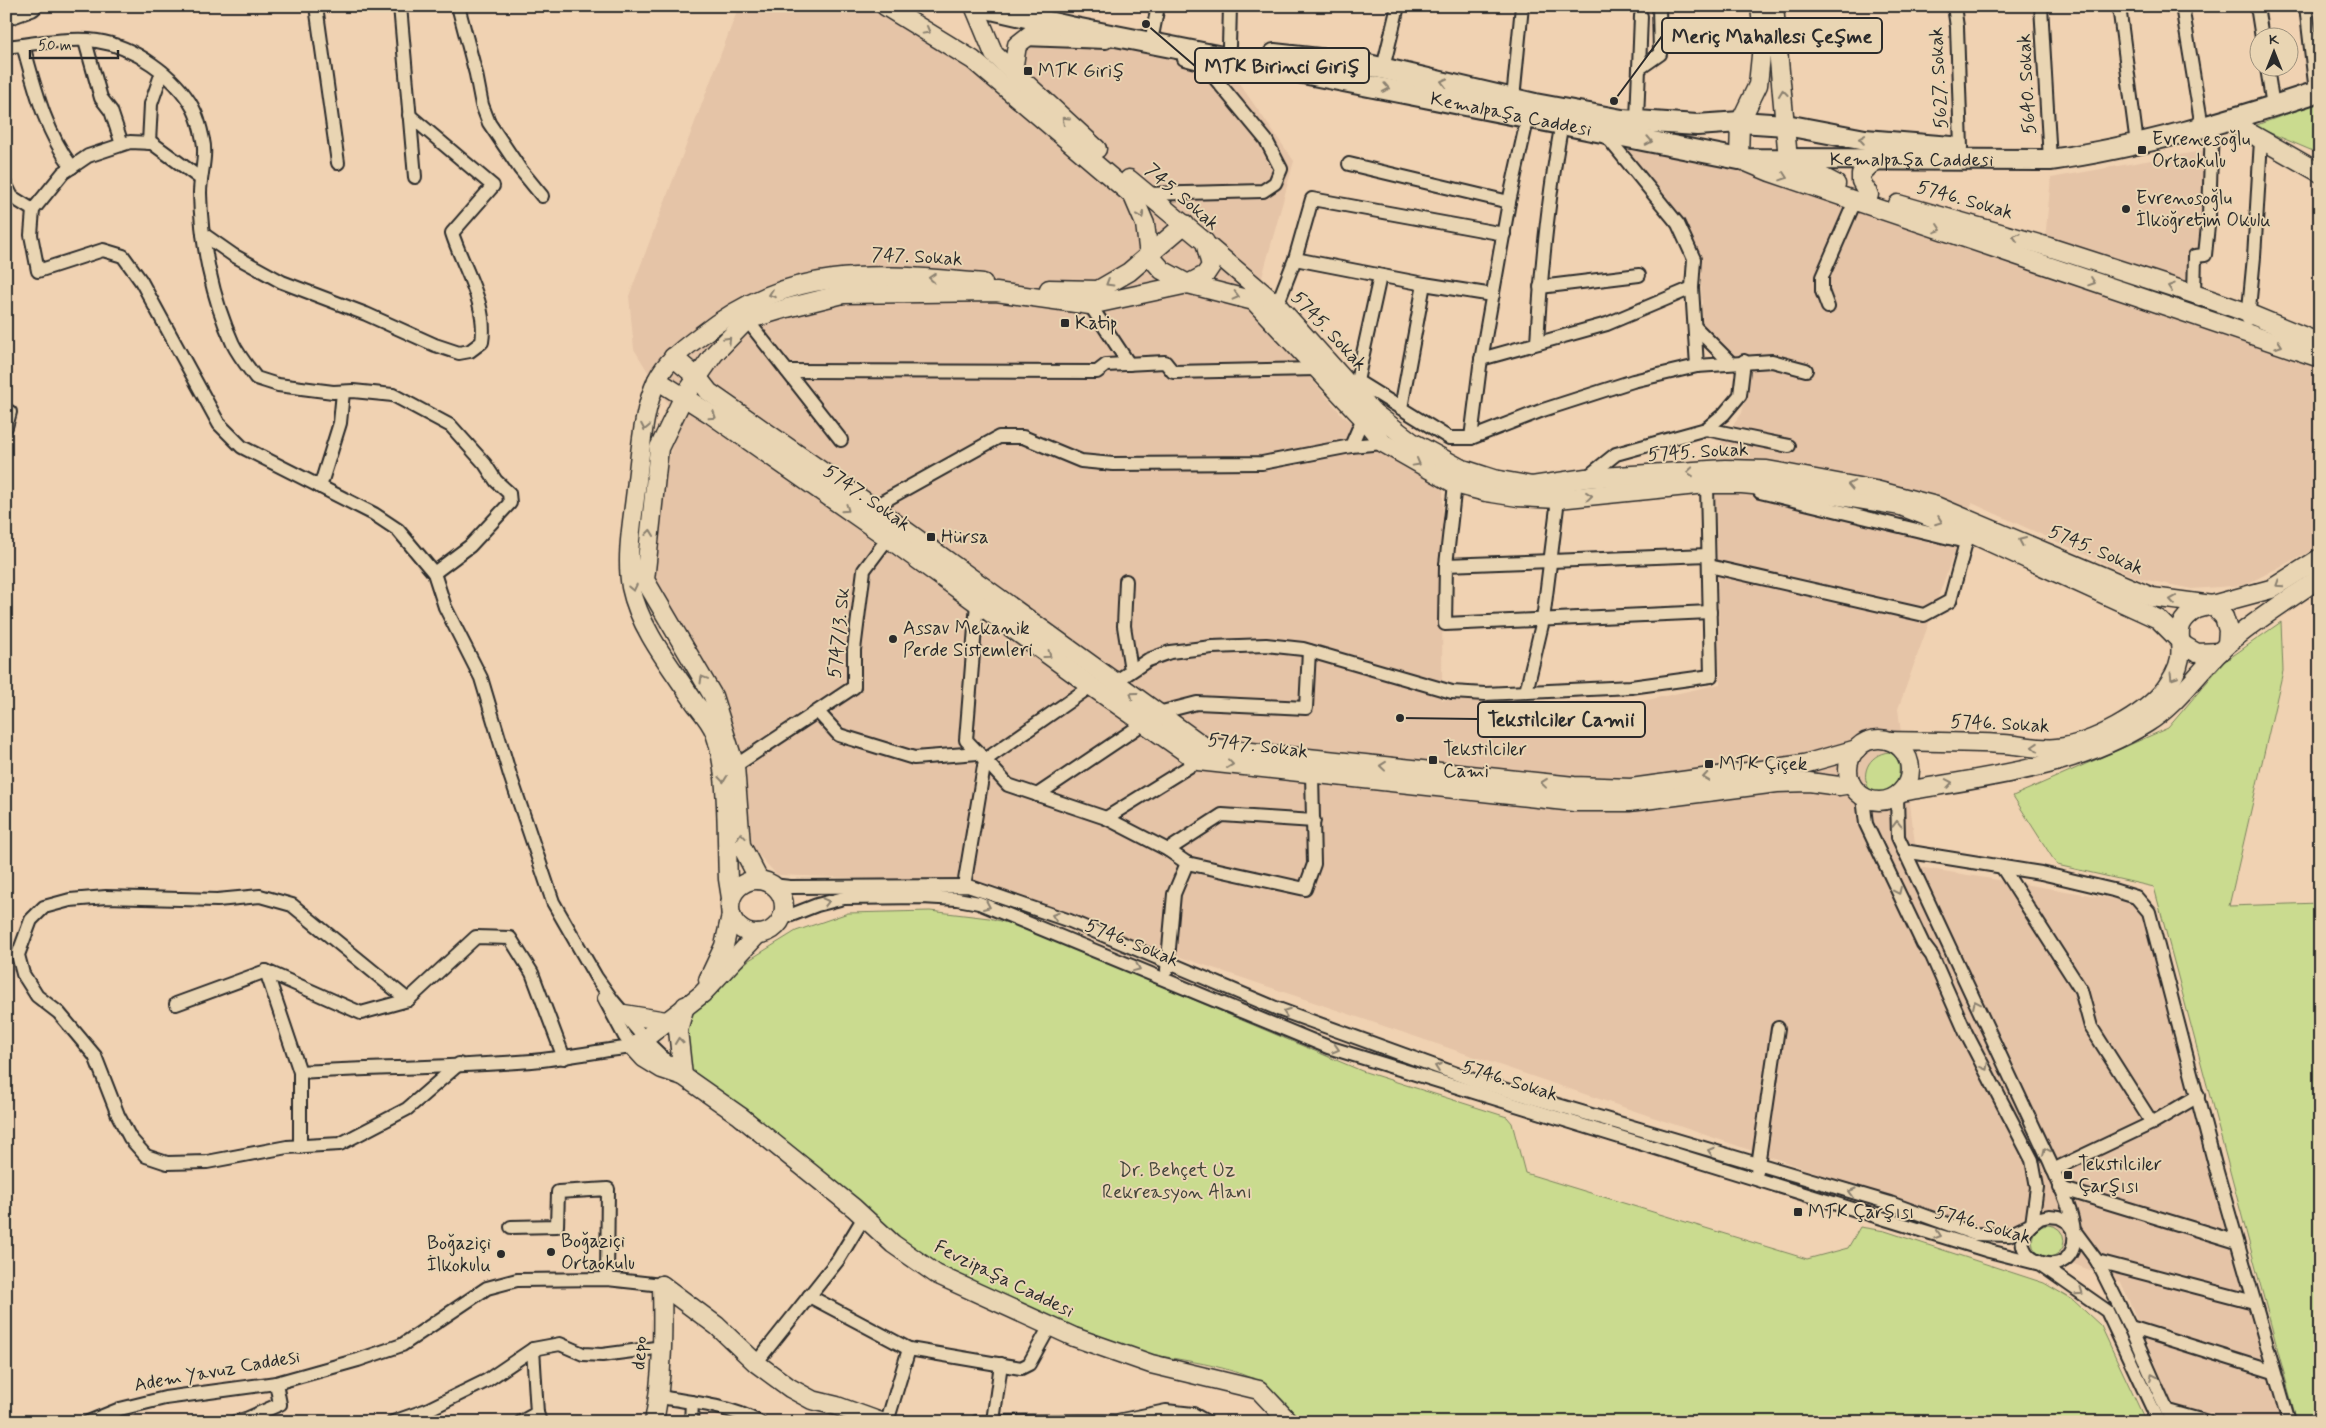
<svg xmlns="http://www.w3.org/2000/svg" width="2326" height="1428" viewBox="0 0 2326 1428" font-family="Mynerve,sans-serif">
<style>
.built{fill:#e5c4a7}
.green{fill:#cadb8f;stroke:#7a835d}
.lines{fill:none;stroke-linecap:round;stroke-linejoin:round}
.street-casing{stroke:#2b2b2b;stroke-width:16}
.secondary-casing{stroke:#2b2b2b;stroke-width:21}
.primary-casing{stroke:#2b2b2b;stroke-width:24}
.street{stroke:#e9d5b3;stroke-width:12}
.secondary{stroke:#e9d5b3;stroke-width:18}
.primary{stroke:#e9d5b3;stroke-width:20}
.oneway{stroke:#8a806f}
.poi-dot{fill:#2b2b2b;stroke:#e9d5b3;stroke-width:2}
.labels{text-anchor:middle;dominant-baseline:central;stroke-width:4;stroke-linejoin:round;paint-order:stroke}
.poi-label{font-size:19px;fill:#2b2b2b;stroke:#e9d5b3;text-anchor:start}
.street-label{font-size:19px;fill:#2b2b2b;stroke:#e9d5b3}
.park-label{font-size:19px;fill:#43453a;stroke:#e9d5b3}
.leader{fill:none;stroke:#2b2b2b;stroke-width:2}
.callout-dot{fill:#2b2b2b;stroke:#e9d5b3;stroke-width:2}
.callout{fill:#e9d5b3;stroke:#2b2b2b;stroke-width:2}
.callout-label{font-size:20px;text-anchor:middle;font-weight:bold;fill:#2b2b2b}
</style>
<rect width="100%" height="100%" fill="#f0d2b2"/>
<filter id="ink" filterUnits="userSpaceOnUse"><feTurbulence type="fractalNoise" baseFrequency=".02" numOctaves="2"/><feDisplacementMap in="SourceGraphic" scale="10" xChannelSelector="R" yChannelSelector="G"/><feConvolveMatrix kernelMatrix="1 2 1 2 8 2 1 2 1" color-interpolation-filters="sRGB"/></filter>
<g filter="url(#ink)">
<g class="built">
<polygon points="739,6 873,6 990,84 1041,25 1224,62 1294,161 1253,310 1343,416 1443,488 1442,700 1638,702 1720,684 1715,450 1742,413 1748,384 1703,332 1700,256 1672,207 1616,141 1747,172 2320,364 2320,546 2245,585 2192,589 2137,578 1972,503 1898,709 1918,867 2133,902 2144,912 2286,1422 2180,1422 2121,1282 1974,1226 959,882 777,875 753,849 740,750 718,693 655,584 664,479 678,421 634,349 629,296"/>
<polygon points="2207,150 2203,250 2188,260 2187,287 2045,240 2051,178"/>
</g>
<g class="green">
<polygon points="2320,102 2320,154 2254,126"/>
<polygon points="2281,622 2283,671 2229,906 2320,903 2320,1422 2297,1422 2154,887 2057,865 2013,796 2168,728 2224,662"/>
<path d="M1889 752C1902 759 1900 770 1897 783L1886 793H1872C1858 776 1868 754 1889 752Z"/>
<path d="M930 911 989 918 1022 927 1362 1071 1507 1117 1512 1123 1525 1173 1807 1259 1848 1248 1860 1227 1885 1231 2044 1283 2073 1300 2101 1326 2146 1422H1301C1291 1409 1280 1395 1266 1386 1225 1360 1164 1361 1118 1346L925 1260 691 1078 682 1018 749 960 796 931 848 913Z"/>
<circle cx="2048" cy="1241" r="16"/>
</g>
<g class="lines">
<g class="street-casing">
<g id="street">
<polyline points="316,6 338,163"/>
<polyline points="400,6 415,177"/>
<polyline points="458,6 476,74 482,105 489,123 520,169 542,196"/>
<polyline points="1954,6 1957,27 1961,148"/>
<polyline points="2041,6 2050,160"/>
<polyline points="2119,6 2137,144"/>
<polyline points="2182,6 2202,127"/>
<polyline points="2257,6 2262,38"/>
<polyline points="2306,6 2316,92"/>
<polyline points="1153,31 1158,6"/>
<polyline points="1023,39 1106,42"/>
<polyline points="85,41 101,98 111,111 122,144"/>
<path d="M23 45C35 88 45 131 72 167"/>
<polyline points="1229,46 1230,6"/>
<path d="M6 47C32 44 71 37 97 41 133 46 175 75 193 108 198 117 201 130 203 140 207 156 200 176 200 193 201 243 212 298 233 344 239 356 248 367 256 378L278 385 333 392 353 391 393 395 451 426 485 464 496 481 509 493 510 503 470 546 434 573"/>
<polyline points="1383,68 1398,6"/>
<polyline points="1640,68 1660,54 1659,6"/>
<polyline points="2267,68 2273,106"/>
<polyline points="1513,99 1522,6"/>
<polyline points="1637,120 1641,16"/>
<polyline points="1603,132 1678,224 1694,259 1692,288 1697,366"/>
<polyline points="149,143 151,104 162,72"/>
<polyline points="1349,164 1509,202"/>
<polyline points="201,179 152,143 130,142 88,156 63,173 33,210 31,235 38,271 103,250 123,256 141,281 219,424 242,447 374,514 398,530 434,573 445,607 481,678 510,775 553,902 596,977 613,1001 650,1045 679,1073"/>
<polyline points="6,185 12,197 33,210"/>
<polyline points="1145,194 1263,191 1275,183 1281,169 1266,140 1203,64 1184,59"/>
<path d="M203 234 233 255 282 282 366 314 435 345 459 353 470 351 482 342C488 304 463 268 452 233L493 186 409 115"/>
<polyline points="1295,259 1424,284 1493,295"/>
<polyline points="1540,287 1639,275"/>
<polyline points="2194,294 2195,256 2205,255 2209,216 2212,125"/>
<polyline points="1090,305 1129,364"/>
<polyline points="1277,305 1295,259 1312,199 1504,234"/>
<polyline points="1828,307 1822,291 1822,277 1855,201"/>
<polyline points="2248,319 2254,257 2261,140"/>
<polyline points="747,320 841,440"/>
<polyline points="1695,327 1731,363"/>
<path d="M1537 343C1541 270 1548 196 1562 123"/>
<polyline points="1481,359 1607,324 1692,288"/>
<polyline points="787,371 1097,372 1106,365 1165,362 1173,372 1317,369"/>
<polyline points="1357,381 1380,276"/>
<polyline points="1352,386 1357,381 1449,438 1471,438 1480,366 1509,202 1528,116"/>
<polyline points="1401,408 1424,284"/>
<polyline points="6,412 10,412 6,427"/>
<polyline points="1706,429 1789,446"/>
<polyline points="1471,438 1543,410 1633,381 1697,366 1772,361 1806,370"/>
<polyline points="1351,446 1363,418"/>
<polyline points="1586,478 1616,454 1706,429 1724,414 1740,395 1744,361"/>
<polyline points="1455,484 1446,565 1445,624 1710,612"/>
<polyline points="320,487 340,423 343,392"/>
<polyline points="1760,492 1966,542 1969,535"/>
<polyline points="873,507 999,437 1023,437 1081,461 1113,464 1262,463 1351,446 1383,443"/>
<polyline points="1446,565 1708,555"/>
<polyline points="1709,566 1924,615 1950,601 1966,542"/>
<polyline points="1126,581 1124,626 1131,670"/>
<polyline points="1115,682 1148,660 1170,652 1212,647 1266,645 1303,649 1452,692 1485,694 1631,687 1711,676 1707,484"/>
<polyline points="1091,686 985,760 1008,785 1106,818 1168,850 1187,863 1305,889 1314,864 1312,774"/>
<polyline points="1526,692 1543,620 1558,499"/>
<polyline points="818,712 839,735 914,758 978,753"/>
<polyline points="1158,713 1197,703 1306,708 1309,651"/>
<polyline points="735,766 854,687 854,650 864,570 888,538"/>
<polyline points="1037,795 1144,723"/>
<path d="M1897 795 1898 837 2050 1162C2058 1182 2072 1209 2074 1231 2080 1290 1995 1259 2032 1224"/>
<polyline points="1863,797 1866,824 1923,944 1932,956 1966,1033 2032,1160 2037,1187 2032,1224"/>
<polyline points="1106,818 1198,761"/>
<polyline points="1168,850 1222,815 1314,821"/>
<polyline points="1904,851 2041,873 2113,890 2136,897 2149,912 2215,1165 2289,1422"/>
<polyline points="2002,867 2081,990 2091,1027 2152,1123 2198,1096"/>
<polyline points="772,885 790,887 968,886 1070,921 1278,1009 1476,1081 1890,1203 1975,1234 2009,1235 2032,1224 2040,1218 2049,1216 2059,1217 2068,1222 2097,1261 2130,1327 2172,1422"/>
<polyline points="964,886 985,760 966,740 977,603"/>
<polyline points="781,919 817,905 844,898 922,897 957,899 979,903 1328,1047 1989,1251 2040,1264 2107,1311 2159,1422"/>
<polyline points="1167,970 1174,894 1187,863"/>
<polyline points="266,971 300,1072 300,1147"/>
<polyline points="604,998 625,1037 634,1047"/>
<polyline points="176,1004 266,971 361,1013 408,1000"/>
<polyline points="459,1064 407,1109 340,1144 287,1147 207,1162 167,1163 146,1156 130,1138 118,1115 95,1056 59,1013 37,996 23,974 18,955 31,920 44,907 70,900 106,897 217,900 260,896 292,905 408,1000 476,937 510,938 532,973 564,1058"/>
<path d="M300 1072C377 1068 455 1067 532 1061 567 1058 600 1050 634 1047"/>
<polyline points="2053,1170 2152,1123"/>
<polyline points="1757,1172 1778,1028"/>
<polyline points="2060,1188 2237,1242"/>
<polyline points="511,1227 557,1226 558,1192 608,1189 607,1279"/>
<polyline points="2097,1261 2254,1302"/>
<polyline points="809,1296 909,1349 1021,1368 1029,1364 1050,1326"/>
<polyline points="2130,1327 2274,1372"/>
<polyline points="533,1349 537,1413 540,1422"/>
<polyline points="756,1363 838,1260 864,1217"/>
<path d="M659 1397C692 1402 729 1406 759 1422"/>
<polyline points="2168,1411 2208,1422"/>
<polyline points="993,1421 1001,1364"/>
<polyline points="88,1422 120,1409 165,1398 276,1383 358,1360 402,1345 487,1288 517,1280 607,1279 662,1285"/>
<polyline points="235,1422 246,1419 280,1404 276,1383"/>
<polyline points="393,1422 427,1410 486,1381 533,1349 560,1344 583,1354 602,1355 663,1347"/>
<polyline points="521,1422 537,1413"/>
<polyline points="691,1422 692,1402"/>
<polyline points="887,1422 909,1349"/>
<polyline points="977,1422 1117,1421 1166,1411 1193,1414 1207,1422"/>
</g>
</g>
<g class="secondary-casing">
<g id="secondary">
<polyline points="885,6 973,60 1133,196 1145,224 1149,255 1162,270 1188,284 1254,301 1363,418 1383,443 1455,484 1486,492 1518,497 1558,499 1707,484 1742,484 1804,490 1901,506 1970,533 2158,619 2185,646 2197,653 2220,652"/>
<polyline points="974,6 994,54 1097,149"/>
<polyline points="1760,6 1763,36 1758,85 1740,122 1739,159 1770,172 2320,358"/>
<polyline points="1774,6 1788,159 1836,184"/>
<polyline points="1013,71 1017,45 1041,26 1058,26"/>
<polyline points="2227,120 2320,173"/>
<polyline points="1869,195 1861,181 1861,174 1870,165 1881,158"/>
<polyline points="1898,204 2049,247 2194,294 2240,310 2320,343"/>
<polyline points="1208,246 1277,305 1374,413 1412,442 1460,468 1494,479 1532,486 1586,478 1725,469 1767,470 1875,490 1936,506 2152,597 2212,605 2224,617 2228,630 2227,644"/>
<polyline points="1049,289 1098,290 1129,272 1185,224"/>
<polyline points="673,357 698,378 709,392 873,507 1205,747 1574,786 1631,788 1804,764 1857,749"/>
<polyline points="657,380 712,415 888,538 1091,686 1198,761 1574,802 1629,802 1777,783 1809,782 1839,786 1851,784"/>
<circle cx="1879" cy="770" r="31"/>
<path d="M1890 741C1928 742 1966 742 2004 744 2021 745 2040 750 2057 748 2092 744 2144 716 2165 689 2172 679 2178 670 2180 658 2183 635 2171 625 2197 609L2271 589 2320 558"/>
<path d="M1901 792C1983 777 2074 769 2147 723 2179 703 2200 669 2228 644 2255 620 2290 599 2320 578"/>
<polyline points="759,880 741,845 735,766 713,696 645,580 659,448 683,398 714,354 747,320 787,308 843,294 996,292 1090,305 1188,284 1205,275 1211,266 1205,242 1129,179"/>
<circle cx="757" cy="907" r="27"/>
<path d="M731 898 728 879C726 835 729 773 715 733 711 722 702 712 695 703 672 668 640 630 631 587 625 553 634 514 637 480 641 448 643 410 657 380 666 361 683 349 700 336 791 264 875 273 983 283"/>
<polyline points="758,934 702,994 634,1047 644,1058 662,1069 683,1076 740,1116 854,1208 893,1244 936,1274 1074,1337 1151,1364 1259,1390 1289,1422"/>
<polyline points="708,980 724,946 731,915"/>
<polyline points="624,1014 666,1021"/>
<polyline points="683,1076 678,1030 685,1006"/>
<polyline points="662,1285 717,1326 756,1363 790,1388 812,1400 837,1406 881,1422"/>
<path d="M654 1422C663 1376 663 1331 662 1285"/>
</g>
</g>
<g class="primary-casing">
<g id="primary">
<path id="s1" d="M978 6 1070 27 1739 159 2050 160C2142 147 2232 120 2320 91"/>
<polyline points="6,15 31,6"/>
<polyline points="1274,54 1364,64 1535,104 1622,120 1697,125 1740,122 1786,125 1865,140 1951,147"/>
</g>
</g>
<use href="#street" class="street"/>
<use href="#secondary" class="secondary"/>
<use href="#primary" class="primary"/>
</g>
<defs><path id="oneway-chevron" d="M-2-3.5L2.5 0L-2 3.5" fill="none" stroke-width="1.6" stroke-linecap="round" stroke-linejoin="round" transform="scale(1.25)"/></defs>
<g class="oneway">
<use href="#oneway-chevron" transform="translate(927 31) rotate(29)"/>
<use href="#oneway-chevron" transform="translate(1444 82) rotate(-166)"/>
<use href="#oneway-chevron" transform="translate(1386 88) rotate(11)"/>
<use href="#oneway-chevron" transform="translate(1783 93) rotate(-96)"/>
<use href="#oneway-chevron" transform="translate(1065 120) rotate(-137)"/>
<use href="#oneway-chevron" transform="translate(1862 139) rotate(-171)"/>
<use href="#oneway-chevron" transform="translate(1649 141) rotate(11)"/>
<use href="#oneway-chevron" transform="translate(1784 177) rotate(19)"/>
<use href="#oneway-chevron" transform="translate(1141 215) rotate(67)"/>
<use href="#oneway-chevron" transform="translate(1938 229) rotate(19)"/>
<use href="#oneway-chevron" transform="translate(2016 237) rotate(-164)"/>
<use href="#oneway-chevron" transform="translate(932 278) rotate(-176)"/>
<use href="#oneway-chevron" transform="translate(2092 282) rotate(19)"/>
<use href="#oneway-chevron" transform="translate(1109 283) rotate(149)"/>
<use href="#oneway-chevron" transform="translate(2171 287) rotate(-162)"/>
<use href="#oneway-chevron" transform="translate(772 294) rotate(160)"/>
<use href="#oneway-chevron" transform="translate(1236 296) rotate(14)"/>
<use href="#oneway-chevron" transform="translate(728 340) rotate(-45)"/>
<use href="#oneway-chevron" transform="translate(2279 345) rotate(18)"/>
<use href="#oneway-chevron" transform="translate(713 416) rotate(33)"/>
<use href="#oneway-chevron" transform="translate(645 427) rotate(101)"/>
<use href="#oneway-chevron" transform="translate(1417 463) rotate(29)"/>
<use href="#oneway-chevron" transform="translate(1690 472) rotate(175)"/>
<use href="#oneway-chevron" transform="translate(1851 485) rotate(-169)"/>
<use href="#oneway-chevron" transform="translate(1589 496) rotate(-6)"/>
<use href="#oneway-chevron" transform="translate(846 509) rotate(35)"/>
<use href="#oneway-chevron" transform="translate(1939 521) rotate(21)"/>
<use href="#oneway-chevron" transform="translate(650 533) rotate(-84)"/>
<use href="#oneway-chevron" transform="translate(2022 541) rotate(-156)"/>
<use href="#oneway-chevron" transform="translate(2279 584) rotate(147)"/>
<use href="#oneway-chevron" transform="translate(633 588) rotate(78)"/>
<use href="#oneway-chevron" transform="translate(2173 600) rotate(-172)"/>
<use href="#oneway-chevron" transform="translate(1048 655) rotate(36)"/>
<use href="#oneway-chevron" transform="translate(2173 677) rotate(122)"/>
<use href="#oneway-chevron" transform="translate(703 679) rotate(-121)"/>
<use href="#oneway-chevron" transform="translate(1133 695) rotate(-144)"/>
<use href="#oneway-chevron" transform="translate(2035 747) rotate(-176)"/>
<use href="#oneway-chevron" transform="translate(1230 764) rotate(7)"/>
<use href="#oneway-chevron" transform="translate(1383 766) rotate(-174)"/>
<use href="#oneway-chevron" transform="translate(1706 777) rotate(172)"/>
<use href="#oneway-chevron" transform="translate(723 779) rotate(84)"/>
<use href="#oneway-chevron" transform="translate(1544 783) rotate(-174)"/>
<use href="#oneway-chevron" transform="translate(1949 783) rotate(-10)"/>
<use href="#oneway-chevron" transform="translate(1897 824) rotate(-91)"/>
<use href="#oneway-chevron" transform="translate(741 836) rotate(-95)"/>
<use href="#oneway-chevron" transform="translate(1898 891) rotate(65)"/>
<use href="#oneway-chevron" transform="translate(826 902) rotate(-14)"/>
<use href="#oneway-chevron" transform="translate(987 906) rotate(24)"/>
<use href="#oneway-chevron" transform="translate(1055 916) rotate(-161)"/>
<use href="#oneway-chevron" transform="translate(1137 968) rotate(22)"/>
<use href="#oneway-chevron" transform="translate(1976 1004) rotate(-115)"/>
<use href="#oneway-chevron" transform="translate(1286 1012) rotate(-160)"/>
<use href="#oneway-chevron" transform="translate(679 1041) rotate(-96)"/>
<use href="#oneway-chevron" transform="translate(1336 1049) rotate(17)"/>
<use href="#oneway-chevron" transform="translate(1438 1067) rotate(-160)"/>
<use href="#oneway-chevron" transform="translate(1985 1067) rotate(61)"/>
<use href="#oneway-chevron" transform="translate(1711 1151) rotate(-163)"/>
<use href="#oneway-chevron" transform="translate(2046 1151) rotate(-115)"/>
<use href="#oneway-chevron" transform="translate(1852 1192) rotate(-164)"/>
<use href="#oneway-chevron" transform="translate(1938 1235) rotate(18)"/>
<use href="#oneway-chevron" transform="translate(2080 1292) rotate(35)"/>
<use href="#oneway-chevron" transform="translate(2153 1377) rotate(-115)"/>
</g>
</g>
<g class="poi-dot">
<rect x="1023" y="66" width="10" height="10" rx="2.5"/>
<rect x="2137" y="145" width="10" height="10" rx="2.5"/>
<circle cx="2126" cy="209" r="5"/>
<rect x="1060" y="318" width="10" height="10" rx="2.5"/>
<rect x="926" y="532" width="10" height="10" rx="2.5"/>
<circle cx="893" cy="639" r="5"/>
<rect x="1428" y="755" width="10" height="10" rx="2.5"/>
<rect x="1704" y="759" width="10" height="10" rx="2.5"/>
<rect x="2063" y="1170" width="10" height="10" rx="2.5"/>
<rect x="1793" y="1207" width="10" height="10" rx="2.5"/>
<circle cx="551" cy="1252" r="5"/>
<circle cx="501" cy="1254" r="5"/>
</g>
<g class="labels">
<g class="poi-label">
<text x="1038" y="71">MTK Giriş</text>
<text x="2152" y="139">Evrenesoğlu<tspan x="2152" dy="22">Ortaokulu</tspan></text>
<text x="2136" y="198">Evrenosoğlu<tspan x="2136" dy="22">İlköğretim Okulu</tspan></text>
<text x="1075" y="323">Katip</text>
<text x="941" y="537">Hürsa</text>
<text x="903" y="628">Assav Mekanik<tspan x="903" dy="22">Perde Sistemleri</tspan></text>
<text x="1443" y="749">Tekstilciler<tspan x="1443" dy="22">Cami</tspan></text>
<text x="1719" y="764">MTK Çiçek</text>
<text x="2078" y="1164">Tekstilciler<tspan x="2078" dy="22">Çarşısı</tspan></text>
<text x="1808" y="1212">MTK Çarşısı</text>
<text x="561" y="1241">Boğaziçi<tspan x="561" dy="22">Ortaokulu</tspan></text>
<text x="491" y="1243" text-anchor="end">Boğaziçi<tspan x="491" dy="22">İlkokulu</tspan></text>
</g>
<g class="street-label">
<text transform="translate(1939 78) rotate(-93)">5627. Sokak</text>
<text transform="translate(2027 84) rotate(-93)">5640. Sokak</text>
<text stroke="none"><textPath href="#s1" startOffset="544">Kemalpaşa Caddesi</textPath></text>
<text stroke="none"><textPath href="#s1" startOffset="949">Kemalpaşa Caddesi</textPath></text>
<text transform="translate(1182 197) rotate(41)">745. Sokak</text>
<text transform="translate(1965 200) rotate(16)">5746. Sokak</text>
<text transform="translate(917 257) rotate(3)">747. Sokak</text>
<text transform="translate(1329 331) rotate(47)">5745. Sokak</text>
<text transform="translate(1698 452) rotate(-3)">5745. Sokak</text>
<text transform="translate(867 498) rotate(35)">5747. Sokak</text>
<text transform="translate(2096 550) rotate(23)">5745. Sokak</text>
<text transform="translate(839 633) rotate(-84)">5747/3. Sk</text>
<text transform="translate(2000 724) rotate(3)">5746. Sokak</text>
<text transform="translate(1258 746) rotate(7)">5747. Sokak</text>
<text transform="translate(1132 943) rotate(22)">5746. Sokak</text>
<text transform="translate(1510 1081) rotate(17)">5746. Sokak</text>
<text transform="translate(1983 1225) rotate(16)">5746. Sokak</text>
<text transform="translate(1004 1279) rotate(26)">Fevzipaşa Caddesi</text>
<text transform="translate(640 1353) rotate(-87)">depo</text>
<text transform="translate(217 1371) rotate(-10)">Adem Yavuz Caddesi</text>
</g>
<g class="park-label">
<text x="1177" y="1170">Dr. Behçet Uz<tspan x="1177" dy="22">Rekreasyon Alanı</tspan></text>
</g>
</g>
<path class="leader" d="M1614 101L1662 36M1146 24L1195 66M1400 718L1478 719"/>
<g class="callout-dot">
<circle cx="1614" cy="101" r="5"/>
<circle cx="1146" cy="24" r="5"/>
<circle cx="1400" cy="718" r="5"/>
</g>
<g class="callout">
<rect x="1662" y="18" width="220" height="35" rx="5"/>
<rect x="1195" y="48" width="174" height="35" rx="5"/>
<rect x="1478" y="702" width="167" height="35" rx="5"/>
</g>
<g class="callout-label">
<text x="1772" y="43">Meriç Mahallesi Çeşme</text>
<text x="1282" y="73">MTK Birinci Giriş</text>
<text x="1561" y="726">Tekstilciler Camii</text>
</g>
<rect width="2326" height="1428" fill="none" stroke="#e9d5b3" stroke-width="25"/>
<rect x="12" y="12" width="2301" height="1403" fill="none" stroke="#2b2b2b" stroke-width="2" filter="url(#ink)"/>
<g transform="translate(2274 52)"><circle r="24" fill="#e9d5b3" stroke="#9d917d"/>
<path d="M0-4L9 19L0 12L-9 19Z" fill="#2b2b2b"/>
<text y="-8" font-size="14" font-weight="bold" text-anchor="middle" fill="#2b2b2b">K</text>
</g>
<path d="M30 50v8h88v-8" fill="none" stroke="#2b2b2b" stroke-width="2.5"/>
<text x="38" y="50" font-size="15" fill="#2b2b2b" stroke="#e9d5b3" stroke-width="4" paint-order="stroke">50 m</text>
</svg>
